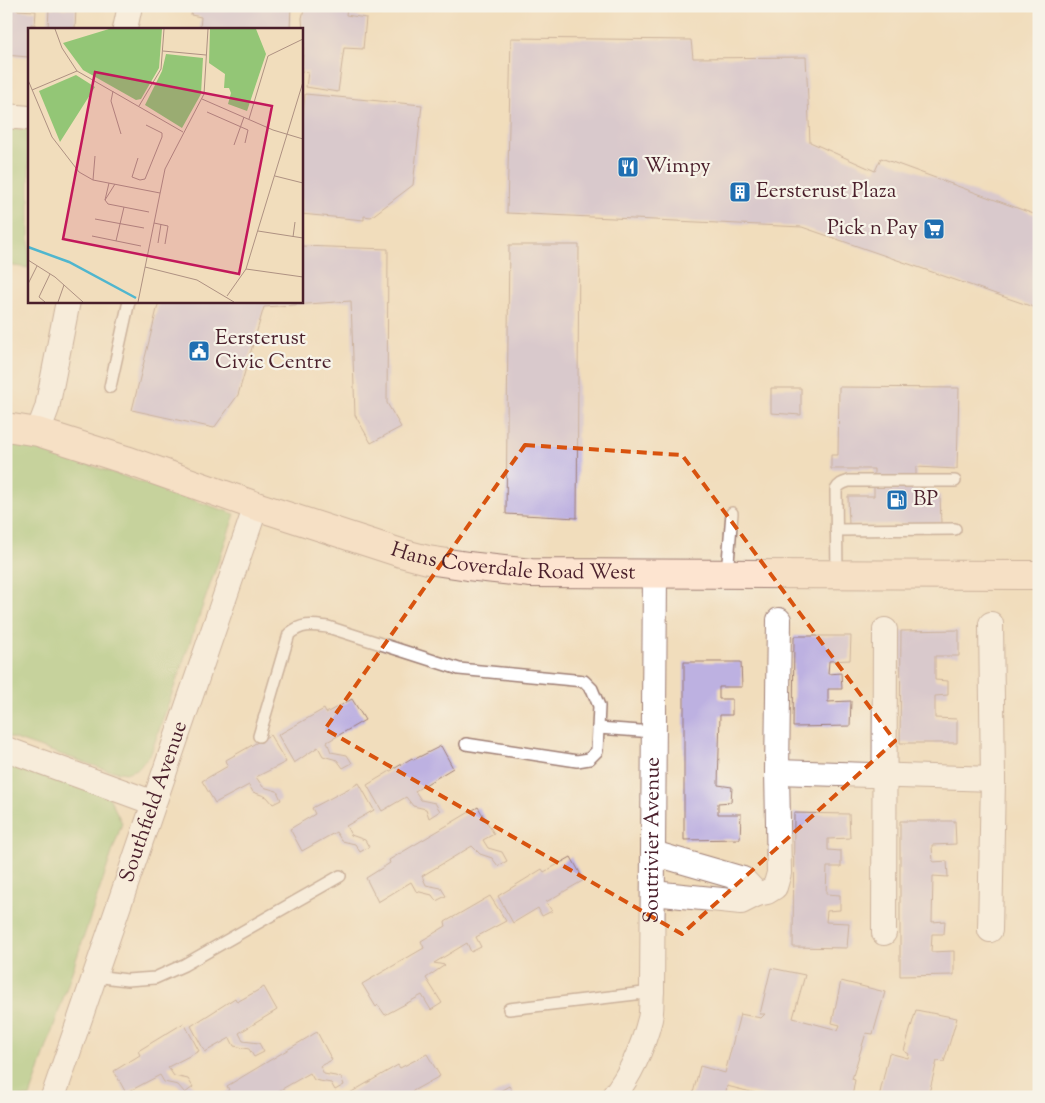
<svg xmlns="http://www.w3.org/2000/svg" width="1045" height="1103" viewBox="0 0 1045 1103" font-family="'Sorts Mill Goudy',serif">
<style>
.green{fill:#93c676;stroke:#6e7250}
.building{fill:#bdb1e1}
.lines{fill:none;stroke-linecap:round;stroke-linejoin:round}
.lane-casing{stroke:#9e7e74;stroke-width:14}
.street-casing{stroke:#9e7e74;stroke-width:26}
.secondary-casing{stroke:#9e7e74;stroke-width:30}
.lane{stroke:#fff;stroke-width:11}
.street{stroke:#fff;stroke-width:24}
.secondary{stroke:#fde4d0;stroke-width:28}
.marked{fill:none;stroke:#d8530f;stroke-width:4;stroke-dasharray:10 6;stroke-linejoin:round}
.labels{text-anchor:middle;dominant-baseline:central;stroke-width:4.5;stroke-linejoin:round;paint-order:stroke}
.poi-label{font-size:21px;fill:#4a1f2b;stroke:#f7f3e8;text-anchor:start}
.street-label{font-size:21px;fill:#4a1f2b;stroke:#f7f3e8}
.inset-river{fill:none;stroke:#50b6ce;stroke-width:2.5}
.inset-road{fill:none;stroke:#ae9182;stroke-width:1}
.view{fill:#c2185b;fill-opacity:0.15;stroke:#c2185b;stroke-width:2.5}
.inset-edge{fill:none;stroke:#4a1f2b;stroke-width:2.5}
</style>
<rect width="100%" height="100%" fill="#f7f3e8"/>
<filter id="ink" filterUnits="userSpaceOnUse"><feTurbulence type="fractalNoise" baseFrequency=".02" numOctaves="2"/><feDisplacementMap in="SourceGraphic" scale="10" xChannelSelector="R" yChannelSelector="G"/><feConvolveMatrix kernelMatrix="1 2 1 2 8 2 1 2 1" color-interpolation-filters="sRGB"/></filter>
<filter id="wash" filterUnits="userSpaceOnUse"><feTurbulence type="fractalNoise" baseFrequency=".0096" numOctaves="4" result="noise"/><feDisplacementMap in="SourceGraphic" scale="20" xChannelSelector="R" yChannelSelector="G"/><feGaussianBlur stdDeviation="1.12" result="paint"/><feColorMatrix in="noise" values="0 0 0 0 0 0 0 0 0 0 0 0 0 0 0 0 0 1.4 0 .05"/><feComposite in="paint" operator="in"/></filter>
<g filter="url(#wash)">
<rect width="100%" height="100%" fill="#f1ddbc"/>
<g class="green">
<polygon points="6,128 29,130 29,268 6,265"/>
<polygon points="6,440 69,458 235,514 151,753 139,768 126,773 107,770 6,736"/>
<polygon points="6,762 109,797 122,823 30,1097 6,1097"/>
</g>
<g id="blocks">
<g class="building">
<polygon points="6,6 18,6 17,10 36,11 35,25 31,24 30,29 29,29 28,57 6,55 6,21 13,20 6,20"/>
<polygon points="193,6 291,6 290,29 200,29 201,17 191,15"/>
<polygon points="305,6 347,6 346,15 366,18 363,49 344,48 338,92 306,87 308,72 301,71 304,44 302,18"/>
<polygon points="49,8 76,9 75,29 48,29"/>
<polygon points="511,38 691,40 693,58 806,57 810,142 875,171 881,158 1039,216 1039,309 802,227 507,213"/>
<polygon points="305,94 422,105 413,185 371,217 364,216 364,220 301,214 301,132"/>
<polygon points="509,245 579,245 577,518 506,514"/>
<polygon points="301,246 388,249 387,403 401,427 371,443 355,415 351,301 264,307 238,395 214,428 132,410 159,301 301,301"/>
<polygon points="839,387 959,388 957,469 916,467 916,495 940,495 941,523 849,525 848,496 874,496 874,469 831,469 831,455 838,455"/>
<polygon points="771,388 801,388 801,415 771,413"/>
<polygon points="959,630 959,656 935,656 935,680 948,681 948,695 935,696 935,718 957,719 957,743 900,743 901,631"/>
<polygon points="794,636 851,636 850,660 829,661 828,674 841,673 842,689 828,689 828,702 851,701 850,726 793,727"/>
<polygon points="684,662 741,662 742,687 719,687 719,699 732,699 732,715 720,715 718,785 732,787 731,802 718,803 718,814 741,814 740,839 684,840"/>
<polygon points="352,699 365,720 327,742 331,752 347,755 352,763 343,768 337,760 323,756 318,747 294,763 278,735 324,709 326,713"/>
<polygon points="270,735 286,762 256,777 263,787 277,791 281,800 273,804 267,797 253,792 249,785 215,803 202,781 228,766 226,760"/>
<polygon points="441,746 453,768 415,791 421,800 435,803 440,811 429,818 426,809 413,806 406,797 382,811 367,785 412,758 413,760"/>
<polygon points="359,783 374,810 346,826 351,835 365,840 369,847 360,852 355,844 342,841 336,832 302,851 290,829 315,814 312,808"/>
<polygon points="478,807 494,834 483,840 488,848 502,852 507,861 498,866 492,858 480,854 472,846 422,876 426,885 441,888 446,896 436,901 432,895 416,891 411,882 378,902 366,878 390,863 389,860"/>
<polygon points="794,813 849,814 850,838 828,839 828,850 841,851 841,867 827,867 826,894 840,895 840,910 827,911 826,922 849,923 847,948 793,947"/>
<polygon points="900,821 955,821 956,844 932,845 933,862 947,861 948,877 933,876 932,922 945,921 944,934 932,934 931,952 954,951 954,975 900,976"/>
<polygon points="571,857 584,880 546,902 552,911 542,916 538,908 513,923 498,896 542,869 544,872"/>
<polygon points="490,896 506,921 476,937 481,947 471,952 467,943 434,963 445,965 426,978 442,1003 431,1010 422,995 385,1015 378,1005 376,1007 362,984 424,948 421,941 446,926 445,922"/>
<polygon points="771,968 805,975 793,1018 838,1030 840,1025 832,1023 841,981 885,992 873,1034 866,1033 852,1079 855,1080 852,1097 771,1097 727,1086 725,1097 692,1097 700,1066 725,1073 740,1014 761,1018 765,1014 760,1014"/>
<polygon points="264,987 277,1010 239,1033 243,1041 259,1043 264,1052 254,1057 249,1049 234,1046 230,1038 205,1052 191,1026 235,998 237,1002"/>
<polygon points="916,1010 957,1018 944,1062 937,1061 928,1097 879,1097 889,1053 908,1058 909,1054 904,1051"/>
<polygon points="184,1023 199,1051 168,1067 174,1076 188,1079 193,1087 185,1093 178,1085 164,1082 160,1075 126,1093 114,1071 140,1055 138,1051"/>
<polygon points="317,1032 332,1060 320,1066 324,1074 341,1077 344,1085 335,1090 331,1083 314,1080 310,1073 268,1097 218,1097 229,1090 227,1086"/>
<polygon points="427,1054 440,1076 402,1097 343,1097 398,1065 400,1068"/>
<polygon points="509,1086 516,1097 490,1097"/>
</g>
</g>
</g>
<g filter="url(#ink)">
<use href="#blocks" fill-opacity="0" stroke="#9e7e74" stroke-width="1"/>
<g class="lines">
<g class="lane-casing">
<g id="lane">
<polyline points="110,387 129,301"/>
<polyline points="836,530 955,529"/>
<polyline points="727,574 732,513"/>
<path d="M837 574 836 490C839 484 843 483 849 481H955"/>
<polyline points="598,728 654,732"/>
<path d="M259 736 289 634C302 623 312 625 328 627L459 669 584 681 592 689 599 706 597 751 589 759 577 761 466 744"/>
<polyline points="95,976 127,980 155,978 184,965 340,876"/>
<polyline points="509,1009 652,992"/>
</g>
</g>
<g class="street-casing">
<g id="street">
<polyline points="125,29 130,6"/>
<polyline points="6,116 29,118"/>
<polyline points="38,432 47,408 68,301"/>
<polyline points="6,749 154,803"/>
<polyline points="777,772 993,779"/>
<polyline points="653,853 743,879 757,894"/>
<polyline points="653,893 741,902 757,894 767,892 775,887 779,873 777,772 779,620"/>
<polyline points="990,930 993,779 991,624"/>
<polyline points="884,933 885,630"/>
<path id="s1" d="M53 1097 256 506"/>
<path id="s2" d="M613 1097C631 1074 643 1047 650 1019 652 1011 651 1001 652 992L655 574"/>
</g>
</g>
<g class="secondary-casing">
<g id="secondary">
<path id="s3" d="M6 427 38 432 126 460 256 506 401 553 428 560 468 566 531 573 1039 575"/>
</g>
</g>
<use href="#lane" class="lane"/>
<use href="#street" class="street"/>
<use href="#secondary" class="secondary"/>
</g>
</g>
<path d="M0 0H1045V1103H0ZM525 445 682 455 895 741 682 934 325 729Z" fill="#f1ddbc" fill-opacity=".55" fill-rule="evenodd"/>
<path class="marked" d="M525 445 682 455 895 741 682 934 325 729Z"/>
<defs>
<g id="restaurant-square" transform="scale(1.125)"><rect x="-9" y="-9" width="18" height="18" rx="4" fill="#1f6fb2" stroke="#f7f3e8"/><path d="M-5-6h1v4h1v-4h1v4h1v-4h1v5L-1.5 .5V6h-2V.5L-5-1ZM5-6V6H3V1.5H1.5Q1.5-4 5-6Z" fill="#fff"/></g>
<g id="building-square" transform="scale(1.125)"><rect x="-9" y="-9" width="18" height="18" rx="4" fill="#1f6fb2" stroke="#f7f3e8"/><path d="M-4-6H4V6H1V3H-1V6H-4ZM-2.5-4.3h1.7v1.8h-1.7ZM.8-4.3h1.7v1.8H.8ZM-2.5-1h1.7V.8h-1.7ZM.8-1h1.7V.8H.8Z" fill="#fff"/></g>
<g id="supermarket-square" transform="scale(1.125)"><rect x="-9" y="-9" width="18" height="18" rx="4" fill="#1f6fb2" stroke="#f7f3e8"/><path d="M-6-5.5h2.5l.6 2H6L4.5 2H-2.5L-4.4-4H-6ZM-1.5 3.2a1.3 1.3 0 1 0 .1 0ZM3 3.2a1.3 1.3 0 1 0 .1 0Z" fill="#fff"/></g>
<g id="civic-square" transform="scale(1.125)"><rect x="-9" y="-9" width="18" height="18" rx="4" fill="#1f6fb2" stroke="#f7f3e8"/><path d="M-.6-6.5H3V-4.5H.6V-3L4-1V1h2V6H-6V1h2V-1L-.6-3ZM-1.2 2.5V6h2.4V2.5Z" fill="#fff"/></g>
<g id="fuel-square" transform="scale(1.125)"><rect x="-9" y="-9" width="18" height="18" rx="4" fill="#1f6fb2" stroke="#f7f3e8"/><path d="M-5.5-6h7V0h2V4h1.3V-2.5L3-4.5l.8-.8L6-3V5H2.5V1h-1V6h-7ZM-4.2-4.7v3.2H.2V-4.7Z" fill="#fff"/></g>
</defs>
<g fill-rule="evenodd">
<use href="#restaurant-square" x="628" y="167"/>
<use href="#building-square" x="740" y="192"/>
<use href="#supermarket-square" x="934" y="229"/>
<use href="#civic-square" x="199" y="351"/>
<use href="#fuel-square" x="897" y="500"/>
</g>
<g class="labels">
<g class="poi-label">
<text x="644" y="167">Wimpy</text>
<text x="756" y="192">Eersterust Plaza</text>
<text x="918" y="229" text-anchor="end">Pick n Pay</text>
<text x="215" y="339">Eersterust<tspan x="215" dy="24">Civic Centre</tspan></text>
<text x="913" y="500">BP</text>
</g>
<g class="street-label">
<text stroke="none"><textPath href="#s3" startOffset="528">Hans Coverdale Road West</textPath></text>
<text stroke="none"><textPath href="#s1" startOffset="312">Southfield Avenue</textPath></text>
<text stroke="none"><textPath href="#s2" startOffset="266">Soutrivier Avenue</textPath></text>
</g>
</g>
<g transform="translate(28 28)">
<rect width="275" height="275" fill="#f1ddbc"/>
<path d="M81 1H134L131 40 113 71 108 72 55 42 35 15ZM182 1H228L238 26 219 83 200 76 203 65 201 60H196L197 46 181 35ZM138 26 175 30 173 66 154 100 117 77 134 43ZM48 47 67 59 32 114 11 63Z" fill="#93c676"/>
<path class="inset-river" d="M0 219 41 234 108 270"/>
<path class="inset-road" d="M27 1 34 20 49 43 155 104M135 23 178 27M0 52 24 109 51 144 65 152 132 165M4 62 49 43M85 63 83 73 93 106M174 71 245 102 275 111M111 78 133 41 136 1M179 84 220 102 217 115M221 91 240 28 275 11M206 117 216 89M110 130 104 149 112 152 117 151 134 109V105L118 97M247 148 275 155M65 152 67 128M77 172 80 176 121 184M77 172 87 156M77 172 81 155M67 191 116 200M126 195 140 198 137 216M230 203 275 210M64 208 113 218M265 209 267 194M88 213 96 179M130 215 133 196M0 232 27 249 55 274M117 239 169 252 206 274M218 241 275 249M0 256 9 238M199 268 218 241 275 54M17 274 11 269 22 246M30 274 36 257M110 274 137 141 176 66 180 1"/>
<path class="view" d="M67 44 244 78 211 246 35 211Z"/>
<rect width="275" height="275" class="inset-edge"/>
</g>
<rect width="1045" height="1103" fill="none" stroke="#f7f3e8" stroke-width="25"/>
</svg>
